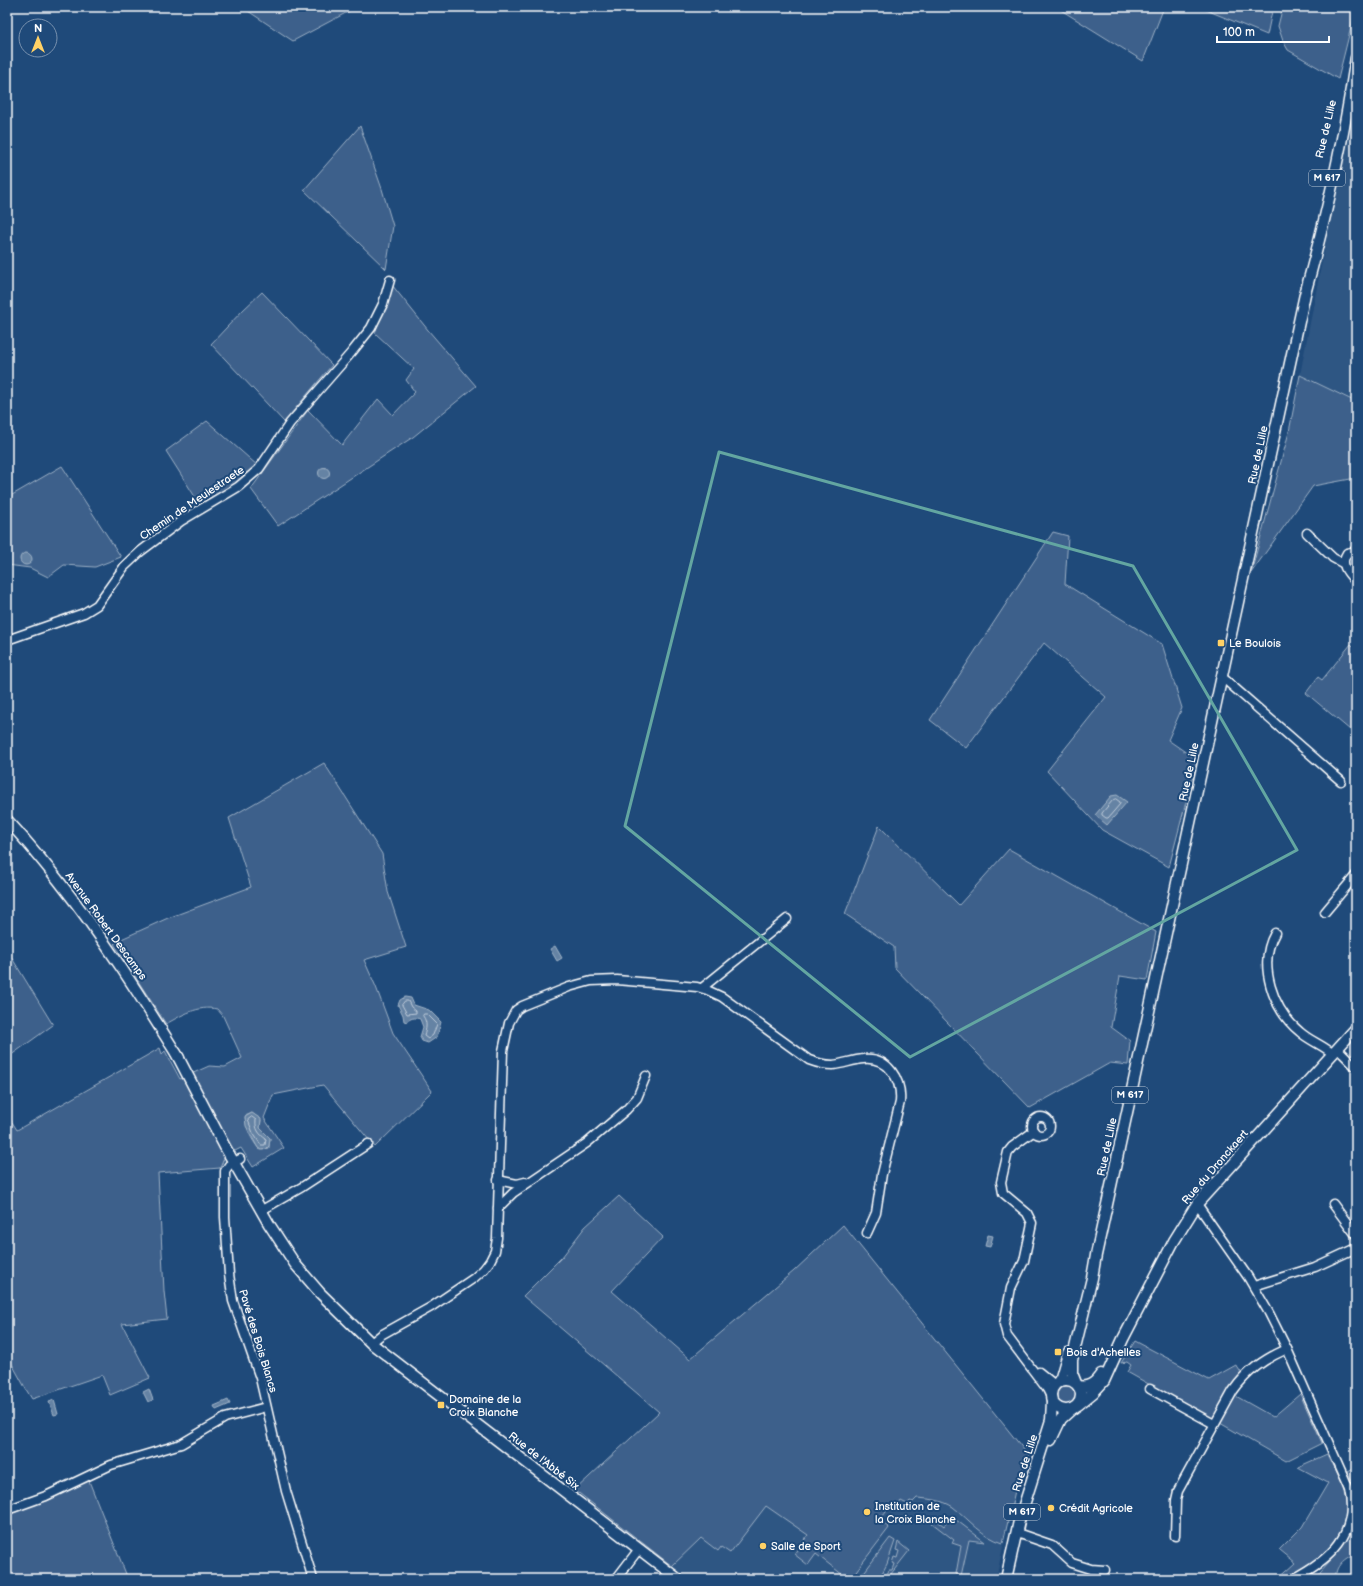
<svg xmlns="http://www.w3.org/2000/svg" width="1363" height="1586" viewBox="0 0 1363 1586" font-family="'Balsamiq Sans',sans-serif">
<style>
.built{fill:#2e5683}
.green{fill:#3c618b;stroke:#9eb0c5;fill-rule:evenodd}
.water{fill:#6583a4;stroke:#a3b5c8}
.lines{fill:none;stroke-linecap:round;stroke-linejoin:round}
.shore{stroke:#c1cddb;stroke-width:1}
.minor-casing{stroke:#fff;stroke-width:11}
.major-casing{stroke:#fff;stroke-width:13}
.minor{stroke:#1f4a7a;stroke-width:8}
.major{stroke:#1f4a7a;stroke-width:10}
.marked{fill:none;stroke:#63a6a1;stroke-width:3;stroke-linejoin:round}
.poi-dot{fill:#ffd166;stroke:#1f4a7a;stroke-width:1.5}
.labels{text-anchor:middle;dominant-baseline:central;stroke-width:4;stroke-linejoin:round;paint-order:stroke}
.shield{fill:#1f4a7a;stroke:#bcc9d7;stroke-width:1}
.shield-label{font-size:10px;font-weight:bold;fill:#fff}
.street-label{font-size:11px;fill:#fff;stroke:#1f4a7a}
.poi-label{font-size:11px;fill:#fff;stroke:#1f4a7a;text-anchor:start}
</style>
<rect width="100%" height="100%" fill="#1f4a7a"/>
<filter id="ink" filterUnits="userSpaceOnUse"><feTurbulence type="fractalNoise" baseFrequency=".025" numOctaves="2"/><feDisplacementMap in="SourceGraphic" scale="8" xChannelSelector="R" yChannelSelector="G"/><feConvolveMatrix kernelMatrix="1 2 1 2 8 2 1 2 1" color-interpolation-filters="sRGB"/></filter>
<g filter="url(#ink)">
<g class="built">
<polygon points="1353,101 1356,102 1356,402 1300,375"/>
<polygon points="790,1454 1014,1495 996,1579 690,1579 668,1563"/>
</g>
<g class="green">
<polygon points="242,7 357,7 293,41"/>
<polygon points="1056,7 1164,7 1143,61"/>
<polygon points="1199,7 1273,7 1267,35"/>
<polygon points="1287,7 1356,7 1338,79 1288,50 1283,41 1278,26 1282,10"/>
<polygon points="360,126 382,189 393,226 386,269 304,190"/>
<polygon points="392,285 428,330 476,386 413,437 278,526 251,489 308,410 342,445 378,399 393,415 415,392 406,380 414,369 375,333"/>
<polygon points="262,292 332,365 284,422 211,344 243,310"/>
<polygon points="1300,375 1356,402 1356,478 1313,486 1251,573 1289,432"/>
<polygon points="207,421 258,466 241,482 205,503 199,503 166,451"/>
<polygon points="62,466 121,557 95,567 64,565 48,577 30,568 7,565 7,498"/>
<polygon points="1053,532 1068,536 1065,584 1162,644 1182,708 1168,740 1197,760 1169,867 1102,830 1047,771 1106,697 1044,643 966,748 930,720"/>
<polygon points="1351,644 1356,649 1356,735 1306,693 1318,677 1322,680"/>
<path d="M324 763 382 854 388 892 406 947 364 960 376 987 393 1033 432 1091 375 1147 323 1085 273 1095 264 1118 284 1148 253 1167 241 1148 225 1156 220 1168 158 1173 164 1291 167 1319 122 1324 150 1378 110 1395 102 1375 32 1399 27 1391 7 1355V1114L17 1130 160 1048 162 1054 165 1051 180 1079 209 1066 225 1067 242 1058 223 1016 217 1009C198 1005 182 1015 166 1024L114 944 117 941 168 918 251 887 229 818ZM252 1113 261 1120 260 1128 270 1138 269 1148 263 1150 259 1149C251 1139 246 1129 245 1116Z"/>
<polygon points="879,826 959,905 1009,849 1156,932 1147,980 1120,976 1111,1027 1130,1041 1128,1065 1110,1063 1030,1108 895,968 894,947 845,914"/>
<polygon points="7,950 53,1025 7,1058"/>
<path d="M619 1196 663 1237 612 1291 690 1359 794 1271 843 1225 1029 1456 1017 1482 1003 1543C981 1536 971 1521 953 1507 943 1500 929 1499 917 1498L913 1502 910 1501 907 1504 901 1501 897 1506 892 1504 880 1520 889 1528 850 1579H848L816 1554 808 1565 794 1554 808 1535 766 1506 730 1553 721 1547 718 1551 701 1538 672 1566 575 1490 659 1412 523 1296 562 1257 585 1227Z"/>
<polygon points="1135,1341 1209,1380 1236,1365 1242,1374 1213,1420 1127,1372 1131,1365 1127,1362 1121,1363"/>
<circle cx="1067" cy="1396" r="10"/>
<polygon points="1300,1394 1322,1443 1286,1461 1220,1423 1234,1395 1273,1417"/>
<polygon points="1327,1454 1343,1487 1347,1508 1344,1527 1331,1546 1314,1563 1288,1579 1277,1579 1295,1563 1279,1550 1302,1527 1328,1483 1298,1467"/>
<polygon points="1356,1466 1356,1487 1347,1471"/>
<polygon points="89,1481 128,1579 7,1579 7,1513"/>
<polygon points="951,1516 985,1542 969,1540 961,1576 956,1574 961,1546 952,1543 954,1540 932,1523 935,1519 944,1526"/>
<path d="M1356 1519V1553C1345 1558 1334 1566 1336 1579H1320L1319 1573 1344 1545Z"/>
<polygon points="890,1538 895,1541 887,1564 879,1579 859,1579"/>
<polygon points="898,1542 909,1551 887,1579 885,1579 889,1570 892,1570 894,1564 892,1563 894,1557 897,1558 899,1551 896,1550"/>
</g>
<g class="water">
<circle cx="324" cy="473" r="5.5"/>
<circle cx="26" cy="559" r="6"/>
<polygon points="1117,795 1127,802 1107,825 1095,815 1111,796"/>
<polygon points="555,946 562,958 557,961 550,949"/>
<path d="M405 997 411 998 414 1005 429 1010 441 1022 437 1037 428 1043 422 1041 420 1037 423 1027 420 1019C415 1017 410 1018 407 1022L404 1021 403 1015 398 1005 400 1000Z"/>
<polygon points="252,1113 261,1119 260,1128 270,1138 269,1146 266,1149 261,1150 258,1148 246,1126 245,1117"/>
<polygon points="988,1235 993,1236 990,1247 985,1246"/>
<polygon points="149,1389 153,1400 148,1402 143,1392"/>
<polygon points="54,1400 58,1414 54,1415 49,1402"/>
<polygon points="228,1400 230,1404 216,1410 214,1406"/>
</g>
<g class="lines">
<g class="shore">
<polygon points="1116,799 1120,802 1120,804 1108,818 1106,818 1102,815 1102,813 1113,800"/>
<polygon points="405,1001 408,1001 411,1007 416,1011 416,1013 407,1014 402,1005"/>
<path d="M424 1014H427L437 1024 433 1035 428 1039 424 1036C426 1029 428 1023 423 1016Z"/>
<path d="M252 1117 256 1120C255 1129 259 1134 266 1139L265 1145H261L253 1133 248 1120Z"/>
</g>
<g class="minor-casing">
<g id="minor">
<polyline points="1307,533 1333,558 1344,564"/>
<path d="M1356 551 1347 553C1339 565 1348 573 1356 582"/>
<polyline points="7,640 84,613 97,605 124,567 141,551 181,521 238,487 259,469 290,423 351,353 371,328 383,304 390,280"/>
<polyline points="1222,677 1341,781"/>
<polyline points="1325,912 1356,875"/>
<path d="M1275 933C1257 965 1273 1010 1300 1032 1310 1041 1323 1045 1333 1054"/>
<polyline points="702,988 787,919"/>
<polyline points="1338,1049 1356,1067"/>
<circle cx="1041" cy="1126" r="9"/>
<polyline points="1034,1131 1012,1147 1008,1152 1001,1182 1003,1193 1027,1213 1032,1223 1024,1261 1011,1288 1004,1324 1007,1336 1047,1389 1051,1397"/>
<polyline points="240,1159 229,1165 225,1171 225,1217 229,1274 233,1301 260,1378 286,1491 313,1579"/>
<polyline points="498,1180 517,1184 525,1182"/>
<path d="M1197 1204 1248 1277 1269 1313 1287 1349 1349 1489C1359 1534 1330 1560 1293 1579"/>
<polyline points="1333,1204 1356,1235"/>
<polyline points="498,1208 513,1193 587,1143 626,1110 637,1098 646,1076"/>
<polyline points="262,1210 302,1187 368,1144"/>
<polyline points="1254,1286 1315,1267 1356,1248"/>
<path d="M371 1343 381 1335 431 1307 474 1278 484 1269 490 1261 495 1251 497 1238 503 1051 509 1023 516 1010 522 1006 569 987 591 981 617 980 697 987 707 990 722 997 809 1060C817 1063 824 1065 833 1065 843 1064 853 1060 863 1059 888 1056 902 1080 900 1102L882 1174 876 1213 867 1233"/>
<polyline points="1039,1372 1055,1385"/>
<polyline points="1150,1389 1214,1424"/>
<polyline points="7,1510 46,1496 111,1465 181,1444 225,1418 266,1407"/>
<polyline points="1020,1534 1052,1545 1072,1563 1091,1569 1105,1570"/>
<path d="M1175 1536 1176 1500 1178 1491 1233 1391C1247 1371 1264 1359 1287 1349"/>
<polyline points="616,1579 639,1549"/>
</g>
</g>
<g class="major-casing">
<g id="major">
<path d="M7 820C25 839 42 860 58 880 103 937 141 997 179 1058"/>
<polyline points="176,1053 225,1147 269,1224 295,1264 320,1293 371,1343 678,1579"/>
<circle cx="1066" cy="1395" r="15"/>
<polyline points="1058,1382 1061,1377 1068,1353"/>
<path d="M1076 1383 1072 1373V1360L1092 1278 1096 1255 1305 294C1322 232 1337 169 1348 106 1351 90 1353 74 1356 58"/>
<path d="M1078 1386C1089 1388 1095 1383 1101 1374"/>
<polyline points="1078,1405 1094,1392 1104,1381 1123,1339 1174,1241 1197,1204 1356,1028"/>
<polyline points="1051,1440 1061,1419 1072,1409"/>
<polyline points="1006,1579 1019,1521 1051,1420 1052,1401"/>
</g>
</g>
<use href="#minor" class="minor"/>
<use href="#major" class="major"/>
</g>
</g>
<path class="marked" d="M719 452 1133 566 1297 850 910 1057 625 826Z"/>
<g class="poi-dot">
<rect x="1217" y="639" width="8" height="8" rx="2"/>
<rect x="1054" y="1348" width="8" height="8" rx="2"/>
<rect x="437" y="1401" width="8" height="8" rx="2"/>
<circle cx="1051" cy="1508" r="4"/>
<circle cx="867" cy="1512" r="4"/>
<circle cx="763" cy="1546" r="4"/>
</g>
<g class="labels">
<g class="shield">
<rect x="1309" y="170" width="36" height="16" rx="3"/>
<rect x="1112" y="1087" width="36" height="16" rx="3"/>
<rect x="1004" y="1504" width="36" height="16" rx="3"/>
</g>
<g class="shield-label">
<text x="1327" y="178">M 617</text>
<text x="1130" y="1095">M 617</text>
<text x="1022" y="1512">M 617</text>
</g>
<g class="street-label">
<text transform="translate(1326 129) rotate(-77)">Rue de Lille</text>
<text transform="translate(1258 455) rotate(-78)">Rue de Lille</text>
<text transform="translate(192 503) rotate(-34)">Chemin de Meulestraete</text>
<text transform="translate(1189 772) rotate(-78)">Rue de Lille</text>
<text transform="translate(106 926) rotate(54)">Avenue Robert Descamps</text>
<text transform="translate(1107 1147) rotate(-78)">Rue de Lille</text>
<text transform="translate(1215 1167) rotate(-49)">Rue du Dronckaert</text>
<text transform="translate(258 1341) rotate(73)">Pavé des Bois Blancs</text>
<text transform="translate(544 1461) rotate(38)">Rue de l'Abbé Six</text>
<text transform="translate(1025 1463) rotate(-72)">Rue de Lille</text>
</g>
<g class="poi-label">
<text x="1229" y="643">Le Boulois</text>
<text x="1066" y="1352">Bois d'Achelles</text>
<text x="449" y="1399">Domaine de la<tspan x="449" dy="13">Croix Blanche</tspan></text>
<text x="875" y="1506">Institution de<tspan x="875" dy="13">la Croix Blanche</tspan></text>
<text x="1059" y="1508">Crédit Agricole</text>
<text x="771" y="1546">Salle de Sport</text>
</g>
</g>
<rect width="1363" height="1586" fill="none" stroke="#1f4a7a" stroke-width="24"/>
<rect x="12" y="12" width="1339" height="1562" fill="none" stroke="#fff" stroke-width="1.5" filter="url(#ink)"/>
<g transform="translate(38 38)"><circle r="19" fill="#1f4a7a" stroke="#7992af"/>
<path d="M0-3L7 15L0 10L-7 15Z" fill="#ffd166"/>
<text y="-6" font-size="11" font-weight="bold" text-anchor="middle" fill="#ffffff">N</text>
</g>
<path d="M1217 36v6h112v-6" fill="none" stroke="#ffffff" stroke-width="2"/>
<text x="1223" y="36" font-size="12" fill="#ffffff" stroke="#1f4a7a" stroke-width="3" paint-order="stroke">100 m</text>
</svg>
